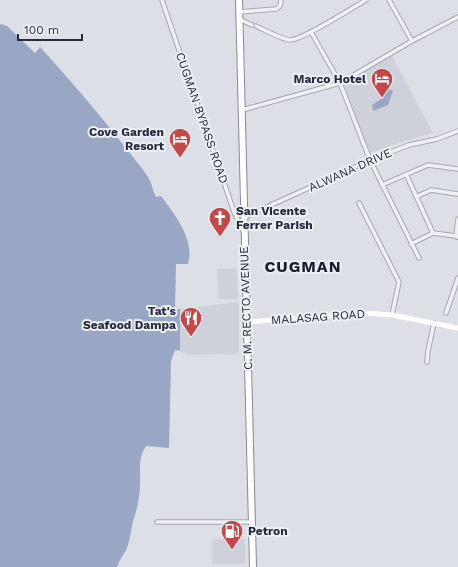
<svg xmlns="http://www.w3.org/2000/svg" width="458" height="567" viewBox="0 0 458 567" font-family="'Work Sans',sans-serif">
<style>
.built{fill:#cfd1da}
.water{fill:#99a7c4}
.lines{fill:none;stroke-linecap:round;stroke-linejoin:round}
.street-casing{stroke:#a6a9b2;stroke-width:5.5}
.highway-casing{stroke:#858a9b;stroke-width:8}
.street{stroke:#eff0f4;stroke-width:3.5}
.secondary{stroke:#fff;stroke-width:5}
.highway{stroke:#fff;stroke-width:6}
.labels{text-anchor:middle;dominant-baseline:central;stroke-width:4;stroke-linejoin:round;paint-order:stroke}
.poi-label{font-size:12px;font-weight:bold;fill:#272b3b;stroke:#ebeef3;text-anchor:end}
.street-label{font-size:12px;fill:#272b3b;stroke:#ebeef3}
.district-label{font-size:16px;font-weight:bold;letter-spacing:1px;fill:#1a1d2b;stroke:#ebeef3}
</style>
<rect width="100%" height="100%" fill="#dcdfe5"/>
<g class="built">
<polygon points="391,54 433,133 402,142 370,153 342,84"/>
<polygon points="237,268 238,299 218,299 217,269"/>
<polygon points="239,302 239,354 188,355 180,351 180,309"/>
<rect x="212" y="539" width="33" height="25"/>
</g>
<g class="water">
<path d="M1 24 7 26 35 53 40 47C69 79 98 112 124 146 132 156 141 166 148 177 152 184 153 191 156 197L161 196C175 215 195 239 188 264H176L175 309H180V351L175 350 171 361 169 448 146 446C137 460 141 469 140 484 140 495 138 505 135 515 131 525 131 537 127 548 124 555 119 560 117 567H0V25Z"/>
<polygon points="388,88 393,91 388,105 373,111 372,105 381,99"/>
</g>
<g class="lines">
<g class="street-casing">
<g id="street">
<polyline points="162,0 234,212 244,233"/>
<polyline points="389,0 412,41"/>
<polyline points="239,12 276,9 280,6 281,0"/>
<polyline points="239,19 252,25"/>
<path d="M256 26C265 30 282 40 291 40 304 39 352 8 366 0"/>
<polyline points="311,32 340,83 370,160 419,258"/>
<polyline points="242,110 340,83 412,41 458,17"/>
<polyline points="406,174 433,233"/>
<polyline points="382,185 428,165 458,169"/>
<polyline points="416,197 431,190 458,194"/>
<polyline points="359,203 399,282 392,315"/>
<polyline points="245,217 370,160 409,145 437,139 458,131"/>
<polyline points="457,237 456,236 458,219"/>
<polyline points="411,244 433,233 456,236"/>
<polyline points="446,313 458,278"/>
<polyline points="427,362 428,351 434,323"/>
<polyline points="157,522 252,522"/>
</g>
</g>
<g class="highway-casing">
<polyline id="highway" points="239,0 253,567"/>
</g>
<use href="#street" class="street"/>
<polyline class="secondary" points="248,322 364,313 392,315 458,328"/>
<use href="#highway" class="highway"/>
</g>
<defs>
<g id="hotel-pin" transform="scale(1.15)"><path d="M0 17L-7.5 6A9.5 9.5 0 1 1 7.5 6Z" fill="#c44848" stroke="#ebeef3"/><path d="M-6-4.5h1.5V1H6V5H4.5V3h-9V5H-6ZM-4 0a1.8 1.8 0 1 1 3.6 0ZM.5 0V-2.5h3Q6-2.5 6 0Z" fill="#fff"/></g>
<g id="church-pin" transform="scale(1.15)"><path d="M0 17L-7.5 6A9.5 9.5 0 1 1 7.5 6Z" fill="#c44848" stroke="#ebeef3"/><path d="M-1.2-6h2.4v3.5h3.3v2.4h-3.3V6h-2.4V-.1h-3.3v-2.4h3.3Z" fill="#fff"/></g>
<g id="restaurant-pin" transform="scale(1.15)"><path d="M0 17L-7.5 6A9.5 9.5 0 1 1 7.5 6Z" fill="#c44848" stroke="#ebeef3"/><path d="M-5-6h1v4h1v-4h1v4h1v-4h1v5L-1.5 .5V6h-2V.5L-5-1ZM5-6V6H3V1.5H1.5Q1.5-4 5-6Z" fill="#fff"/></g>
<g id="fuel-pin" transform="scale(1.15)"><path d="M0 17L-7.5 6A9.5 9.5 0 1 1 7.5 6Z" fill="#c44848" stroke="#ebeef3"/><path d="M-5.5-6h7V0h2V4h1.3V-2.5L3-4.5l.8-.8L6-3V5H2.5V1h-1V6h-7ZM-4.2-4.7v3.2H.2V-4.7Z" fill="#fff"/></g>
</defs>
<g fill-rule="evenodd">
<use href="#hotel-pin" x="382" y="79"/>
<use href="#hotel-pin" x="180" y="139"/>
<use href="#church-pin" x="220" y="218"/>
<use href="#restaurant-pin" x="191" y="318"/>
<use href="#fuel-pin" x="232" y="531"/>
</g>
<g class="labels">
<g class="poi-label">
<text x="366" y="79">Marco Hotel</text>
<text x="164" y="132">Cove Garden<tspan x="164" dy="14">Resort</tspan></text>
<text x="236" y="211" text-anchor="start">San Vicente<tspan x="236" dy="14">Ferrer Parish</tspan></text>
<text x="176" y="311">Tat's<tspan x="176" dy="14">Seafood Dampa</tspan></text>
<text x="248" y="531" text-anchor="start">Petron</text>
</g>
<g class="street-label">
<text transform="translate(202 118) rotate(71)">CUGMAN BYPASS ROAD</text>
<text transform="translate(350 170) rotate(-24)">ALWANA DRIVE</text>
<text transform="translate(246 308) rotate(-92)">C. M. RECTO AVENUE</text>
<text transform="translate(318 317) rotate(-4)">MALASAG ROAD</text>
</g>
<g class="district-label">
<text x="303" y="266">CUGMAN</text>
</g>
</g>
<path d="M18 34v6h64v-6" fill="none" stroke="#272b3b" stroke-width="2"/>
<text x="24" y="34" font-size="12" fill="#272b3b" stroke="#ebeef3" stroke-width="3" paint-order="stroke">100 m</text>
</svg>
